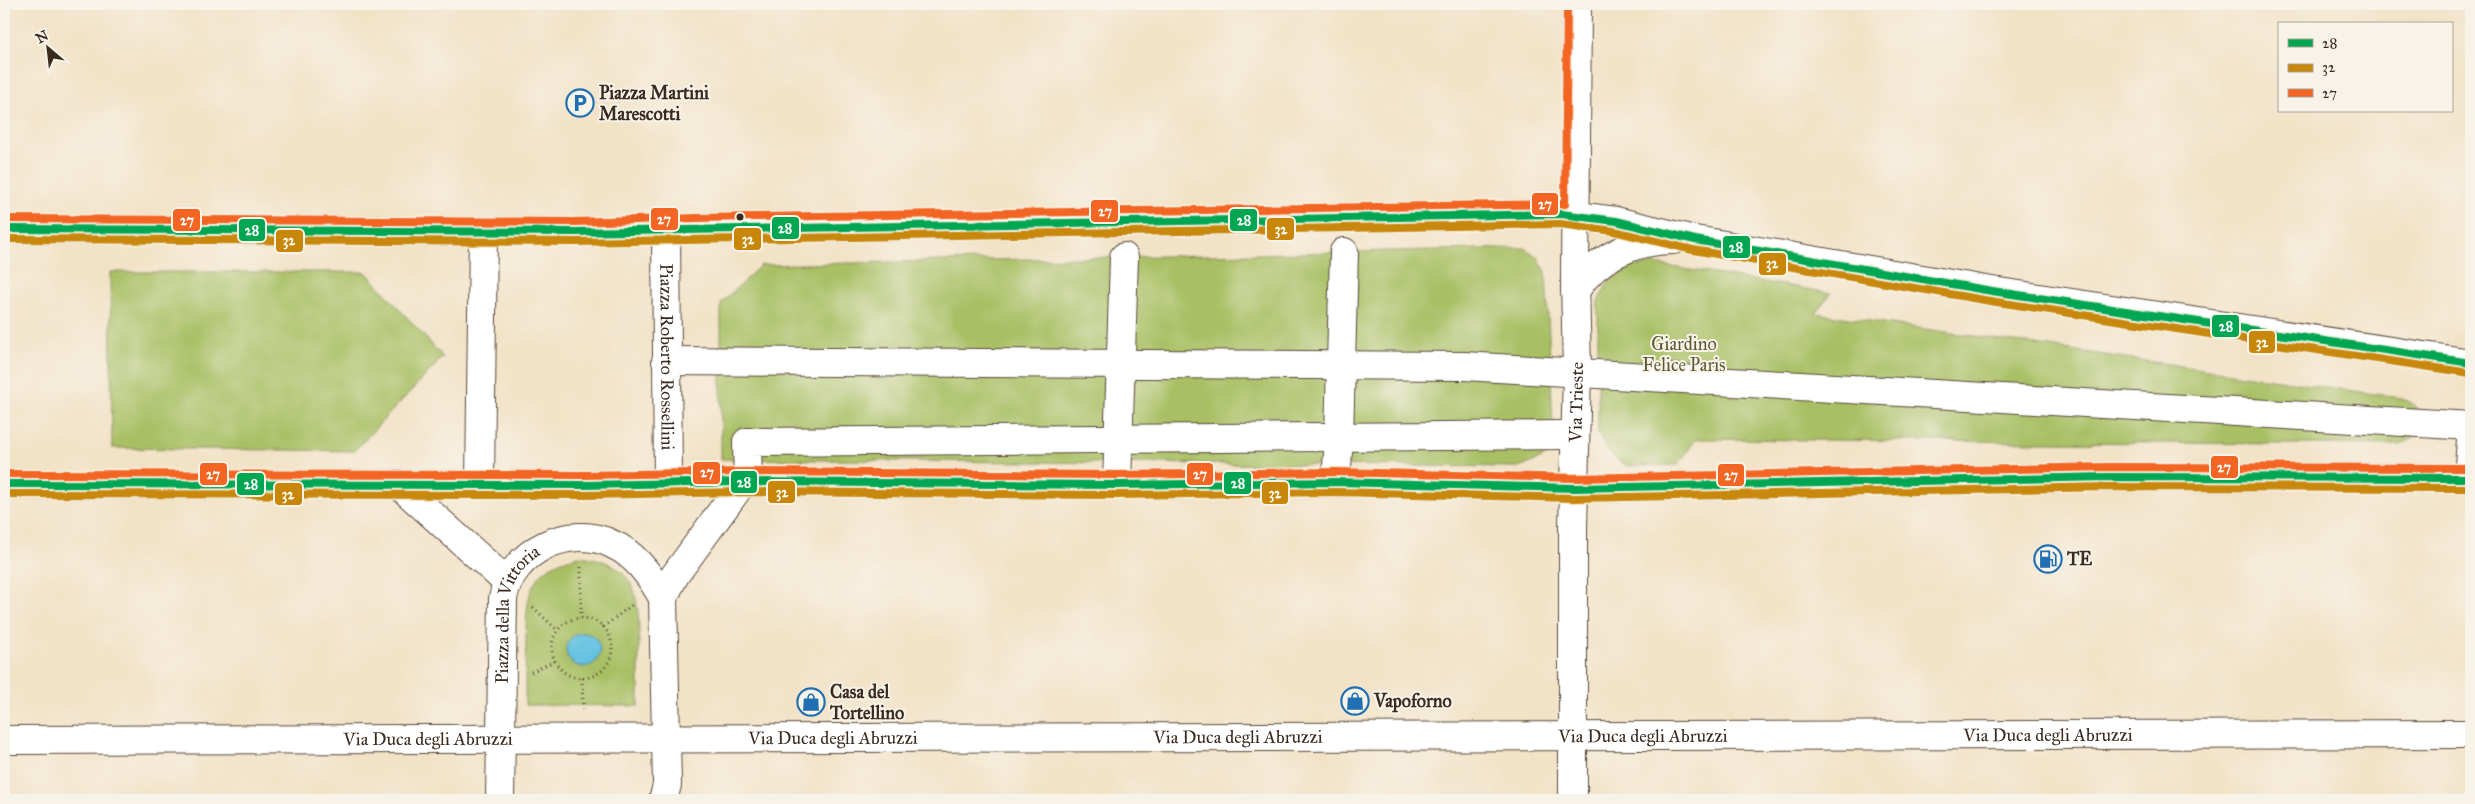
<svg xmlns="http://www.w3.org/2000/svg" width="2475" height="804" viewBox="0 0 2475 804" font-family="'IM FELL Great Primer',serif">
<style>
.green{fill:#a8bf64;stroke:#727441}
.water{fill:#64c2e2;stroke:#507680}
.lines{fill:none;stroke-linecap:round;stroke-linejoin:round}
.street-casing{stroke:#564637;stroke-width:30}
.secondary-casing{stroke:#564637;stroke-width:30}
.path{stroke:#564637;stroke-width:3;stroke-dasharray:1 4;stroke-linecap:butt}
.street{stroke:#fff;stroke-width:28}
.secondary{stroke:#fff;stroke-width:28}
.bus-1-casing{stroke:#f7f3e8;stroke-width:11}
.bus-2-casing{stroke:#f7f3e8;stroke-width:11}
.bus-3-casing{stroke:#f7f3e8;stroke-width:11}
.bus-1{stroke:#00a651;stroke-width:8}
.bus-2{stroke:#c88708;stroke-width:8}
.bus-3{stroke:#f26522;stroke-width:8}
.bus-dot{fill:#3b2a1e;stroke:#f7f3e8;stroke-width:2}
.labels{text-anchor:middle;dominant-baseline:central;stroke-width:4;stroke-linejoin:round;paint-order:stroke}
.poi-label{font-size:18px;font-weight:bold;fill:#3b2a1e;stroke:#f7f3e8;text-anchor:start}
.park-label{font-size:18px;fill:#5c5733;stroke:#f7f3e8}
.street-label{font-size:18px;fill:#3b2a1e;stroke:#f7f3e8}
.line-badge{stroke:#f7f3e8;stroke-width:2}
.badge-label{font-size:14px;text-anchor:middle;font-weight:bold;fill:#fff}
</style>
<rect width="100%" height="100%" fill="#f7f3e8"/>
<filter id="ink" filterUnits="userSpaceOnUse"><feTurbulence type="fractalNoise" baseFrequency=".02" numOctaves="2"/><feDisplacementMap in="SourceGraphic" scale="10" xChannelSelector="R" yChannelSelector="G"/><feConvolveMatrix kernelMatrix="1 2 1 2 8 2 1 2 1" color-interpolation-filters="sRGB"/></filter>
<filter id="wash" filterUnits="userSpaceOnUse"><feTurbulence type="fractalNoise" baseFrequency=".0096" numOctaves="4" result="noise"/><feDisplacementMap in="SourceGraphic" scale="20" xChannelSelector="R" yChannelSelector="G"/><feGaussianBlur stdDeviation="1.12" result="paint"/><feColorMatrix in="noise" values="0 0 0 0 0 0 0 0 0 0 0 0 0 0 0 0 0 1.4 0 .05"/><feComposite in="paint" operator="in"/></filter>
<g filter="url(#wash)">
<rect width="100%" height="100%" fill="#f2e2c6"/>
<g class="green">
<polygon points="1525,248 1538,257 1546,272 1554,445 1544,457 1522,467 721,459 721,303 761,265"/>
<path d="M1654 264 1831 293 1815 313 2402 398C2418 405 2420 411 2422 429L2413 438 2401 445 1696 439 1678 465 1627 466 1610 454 1598 434V301L1609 281 1631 267Z"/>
<polygon points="110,272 366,272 443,357 354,451 112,448"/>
<path d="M580 556C635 563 639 592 639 640 639 662 639 684 639 706L525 705C525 684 525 664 526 643 526 596 527 567 580 556Z"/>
</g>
<circle class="water" cx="583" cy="650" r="17"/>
</g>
<g filter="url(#ink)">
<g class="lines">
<g class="street-casing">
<g id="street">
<path id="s1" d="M666 229 668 484"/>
<polyline points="666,361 1464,366 2471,426"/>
<polyline points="2468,478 2471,440"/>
<polyline points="1336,482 1339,437 1344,252"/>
<polyline points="748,483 747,442 1565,435"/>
<polyline points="398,484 507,582"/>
<polyline points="480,484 483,231"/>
<polyline points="1117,485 1124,257"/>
<polyline points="663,598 675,575 743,482"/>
<path id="s2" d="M4 740 2471 734"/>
<path id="s3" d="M500 800 503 599C510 551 571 522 614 545 636 555 652 578 663 598L667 785 663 800"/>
<path id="s4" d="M1573 800V528L1577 372 1575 279 1577 4"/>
</g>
</g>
<g class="secondary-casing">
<g id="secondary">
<polyline points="4,229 574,232 1561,214 1616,221 1695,240 1992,291 2471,363"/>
<path d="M1575 291C1596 257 1634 240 1674 240"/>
<polyline points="4,484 584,485 743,482 1117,485 1336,482 1574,488 2109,477 2471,478"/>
</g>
</g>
<g class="path">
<polyline points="581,567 581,619"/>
<polyline points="533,607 558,631"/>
<circle cx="582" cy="648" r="30"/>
<polyline points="603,627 632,605"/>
<polyline points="531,672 555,661"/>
<polyline points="582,678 583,710"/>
</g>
<use href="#street" class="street"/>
<use href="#secondary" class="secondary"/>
<g class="bus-1-casing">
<g id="bus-1">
<polyline points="4,229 574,232 1561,214 1616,221 1695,240 1992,291 2471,363"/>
<polyline points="4,484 584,485 743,482 1117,485 1336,482 1574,488 2109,477 2471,478"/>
</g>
</g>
<g class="bus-2-casing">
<g id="bus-2">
<polyline points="4,239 574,242 1560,224 1614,231 1693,250 1990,301 2470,373"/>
<polyline points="4,494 584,495 743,492 1117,495 1336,492 1574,498 2109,487 2471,488"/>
</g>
</g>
<g class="bus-3-casing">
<g id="bus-3">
<polyline points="4,219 574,222 697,218 1565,204 1567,4"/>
<polyline points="4,474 584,475 743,472 1117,475 1336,472 1574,478 2109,467 2471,468"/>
</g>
</g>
<use href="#bus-1" class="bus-1"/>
<use href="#bus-2" class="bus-2"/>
<use href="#bus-3" class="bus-3"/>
</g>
</g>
<defs>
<g id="parking-ring" transform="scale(1.4375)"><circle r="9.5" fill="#f7f3e8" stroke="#1f6fb2" stroke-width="1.5"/><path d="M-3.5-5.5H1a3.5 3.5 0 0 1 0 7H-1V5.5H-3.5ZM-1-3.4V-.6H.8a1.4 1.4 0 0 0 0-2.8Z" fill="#1f6fb2"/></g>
<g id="fuel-ring" transform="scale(1.4375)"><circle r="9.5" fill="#f7f3e8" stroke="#1f6fb2" stroke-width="1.5"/><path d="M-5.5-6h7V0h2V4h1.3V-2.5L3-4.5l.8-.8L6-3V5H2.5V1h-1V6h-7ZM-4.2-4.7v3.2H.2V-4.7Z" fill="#1f6fb2"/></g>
<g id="shop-ring" transform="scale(1.4375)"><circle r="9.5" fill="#f7f3e8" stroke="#1f6fb2" stroke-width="1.5"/><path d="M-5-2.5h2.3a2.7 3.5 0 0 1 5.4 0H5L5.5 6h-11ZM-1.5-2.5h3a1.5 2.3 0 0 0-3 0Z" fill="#1f6fb2"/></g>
</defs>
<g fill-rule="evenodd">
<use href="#parking-ring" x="580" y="103"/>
<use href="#fuel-ring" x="2048" y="559"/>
<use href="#shop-ring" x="1355" y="701"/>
<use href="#shop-ring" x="811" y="702"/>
</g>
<circle class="bus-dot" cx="740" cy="217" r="4.5"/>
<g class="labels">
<g class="poi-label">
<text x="599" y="93">Piazza Martini<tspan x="599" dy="21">Marescotti</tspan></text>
<text x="2067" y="559">TE</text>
<text x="830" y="692">Casa del<tspan x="830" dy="21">Tortellino</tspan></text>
<text x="1374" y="701">Vapoforno</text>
</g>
<g class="park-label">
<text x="1684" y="344">Giardino<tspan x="1684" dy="21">Felice Paris</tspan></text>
</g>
<g class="street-label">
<text stroke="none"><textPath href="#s1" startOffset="128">Piazza Roberto Rossellini</textPath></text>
<text stroke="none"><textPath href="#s4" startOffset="398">Via Trieste</textPath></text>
<text stroke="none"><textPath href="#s3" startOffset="190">Piazza della Vittoria</textPath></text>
<text stroke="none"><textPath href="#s2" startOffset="2044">Via Duca degli Abruzzi</textPath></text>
<text stroke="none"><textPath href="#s2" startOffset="1639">Via Duca degli Abruzzi</textPath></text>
<text stroke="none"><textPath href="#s2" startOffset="829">Via Duca degli Abruzzi</textPath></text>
<text stroke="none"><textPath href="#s2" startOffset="1234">Via Duca degli Abruzzi</textPath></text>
<text stroke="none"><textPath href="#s2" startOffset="424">Via Duca degli Abruzzi</textPath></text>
</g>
</g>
<g class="line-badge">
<rect x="1531" y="192" width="28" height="24" rx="5" fill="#f26522"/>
<rect x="1090" y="199" width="29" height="24" rx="5" fill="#f26522"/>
<rect x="650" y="207" width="29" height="24" rx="5" fill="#f26522"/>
<rect x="1229" y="208" width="29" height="24" rx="5" fill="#00a651"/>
<rect x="172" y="208" width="29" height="24" rx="5" fill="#f26522"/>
<rect x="771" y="216" width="29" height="24" rx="5" fill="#00a651"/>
<rect x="1266" y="217" width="29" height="24" rx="5" fill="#c88708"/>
<rect x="238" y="218" width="28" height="24" rx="5" fill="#00a651"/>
<rect x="733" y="227" width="29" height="24" rx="5" fill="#c88708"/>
<rect x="275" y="229" width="29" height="24" rx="5" fill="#c88708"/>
<rect x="1722" y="235" width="29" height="24" rx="5" fill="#00a651"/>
<rect x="1758" y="252" width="29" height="24" rx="5" fill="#c88708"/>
<rect x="2211" y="314" width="29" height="24" rx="5" fill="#00a651"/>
<rect x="2248" y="330" width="28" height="24" rx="5" fill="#c88708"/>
<rect x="2210" y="455" width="29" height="24" rx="5" fill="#f26522"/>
<rect x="692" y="461" width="29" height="24" rx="5" fill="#f26522"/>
<rect x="1186" y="462" width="28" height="24" rx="5" fill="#f26522"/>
<rect x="199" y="462" width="29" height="24" rx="5" fill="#f26522"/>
<rect x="1717" y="463" width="28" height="24" rx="5" fill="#f26522"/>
<rect x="730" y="470" width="28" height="24" rx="5" fill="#00a651"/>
<rect x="1223" y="471" width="29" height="24" rx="5" fill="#00a651"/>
<rect x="236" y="472" width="29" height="24" rx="5" fill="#00a651"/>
<rect x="767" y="480" width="29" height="24" rx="5" fill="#c88708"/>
<rect x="1261" y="481" width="28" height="24" rx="5" fill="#c88708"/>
<rect x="274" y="482" width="29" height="24" rx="5" fill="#c88708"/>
</g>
<g class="badge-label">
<text x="1545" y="209">27</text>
<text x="1105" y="216">27</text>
<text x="664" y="224">27</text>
<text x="1244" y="225">28</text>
<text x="187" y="225">27</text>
<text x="785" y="233">28</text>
<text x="1281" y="234">32</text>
<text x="252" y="235">28</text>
<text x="748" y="244">32</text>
<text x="289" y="245">32</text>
<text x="1736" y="252">28</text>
<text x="1772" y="268">32</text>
<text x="2226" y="331">28</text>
<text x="2262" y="347">32</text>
<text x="2224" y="472">27</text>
<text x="707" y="477">27</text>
<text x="1200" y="479">27</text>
<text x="213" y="479">27</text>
<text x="1731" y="480">27</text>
<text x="744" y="487">28</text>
<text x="1238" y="488">28</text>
<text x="251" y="489">28</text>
<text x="782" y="497">32</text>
<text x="1275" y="498">32</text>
<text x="288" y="499">32</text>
</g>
<rect width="2475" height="804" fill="none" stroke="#f7f3e8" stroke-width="20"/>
<rect x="2278" y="22" width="175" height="90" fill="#f7f3e8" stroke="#aca397"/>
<rect x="2288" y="39" width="25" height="8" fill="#00a651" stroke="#aca397"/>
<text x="2322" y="48" font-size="15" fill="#3b2a1e">28</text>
<rect x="2288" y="64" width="25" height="8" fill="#c88708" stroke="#aca397"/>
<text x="2322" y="72" font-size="15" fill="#3b2a1e">32</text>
<rect x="2288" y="89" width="25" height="8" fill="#f26522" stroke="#aca397"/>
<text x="2322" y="98" font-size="15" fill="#3b2a1e">27</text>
<g transform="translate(48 48) rotate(332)" stroke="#f7f3e8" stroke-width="4" paint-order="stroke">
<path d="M0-4L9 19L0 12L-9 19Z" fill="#3b2a1e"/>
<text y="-8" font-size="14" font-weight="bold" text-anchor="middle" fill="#3b2a1e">N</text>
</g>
</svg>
